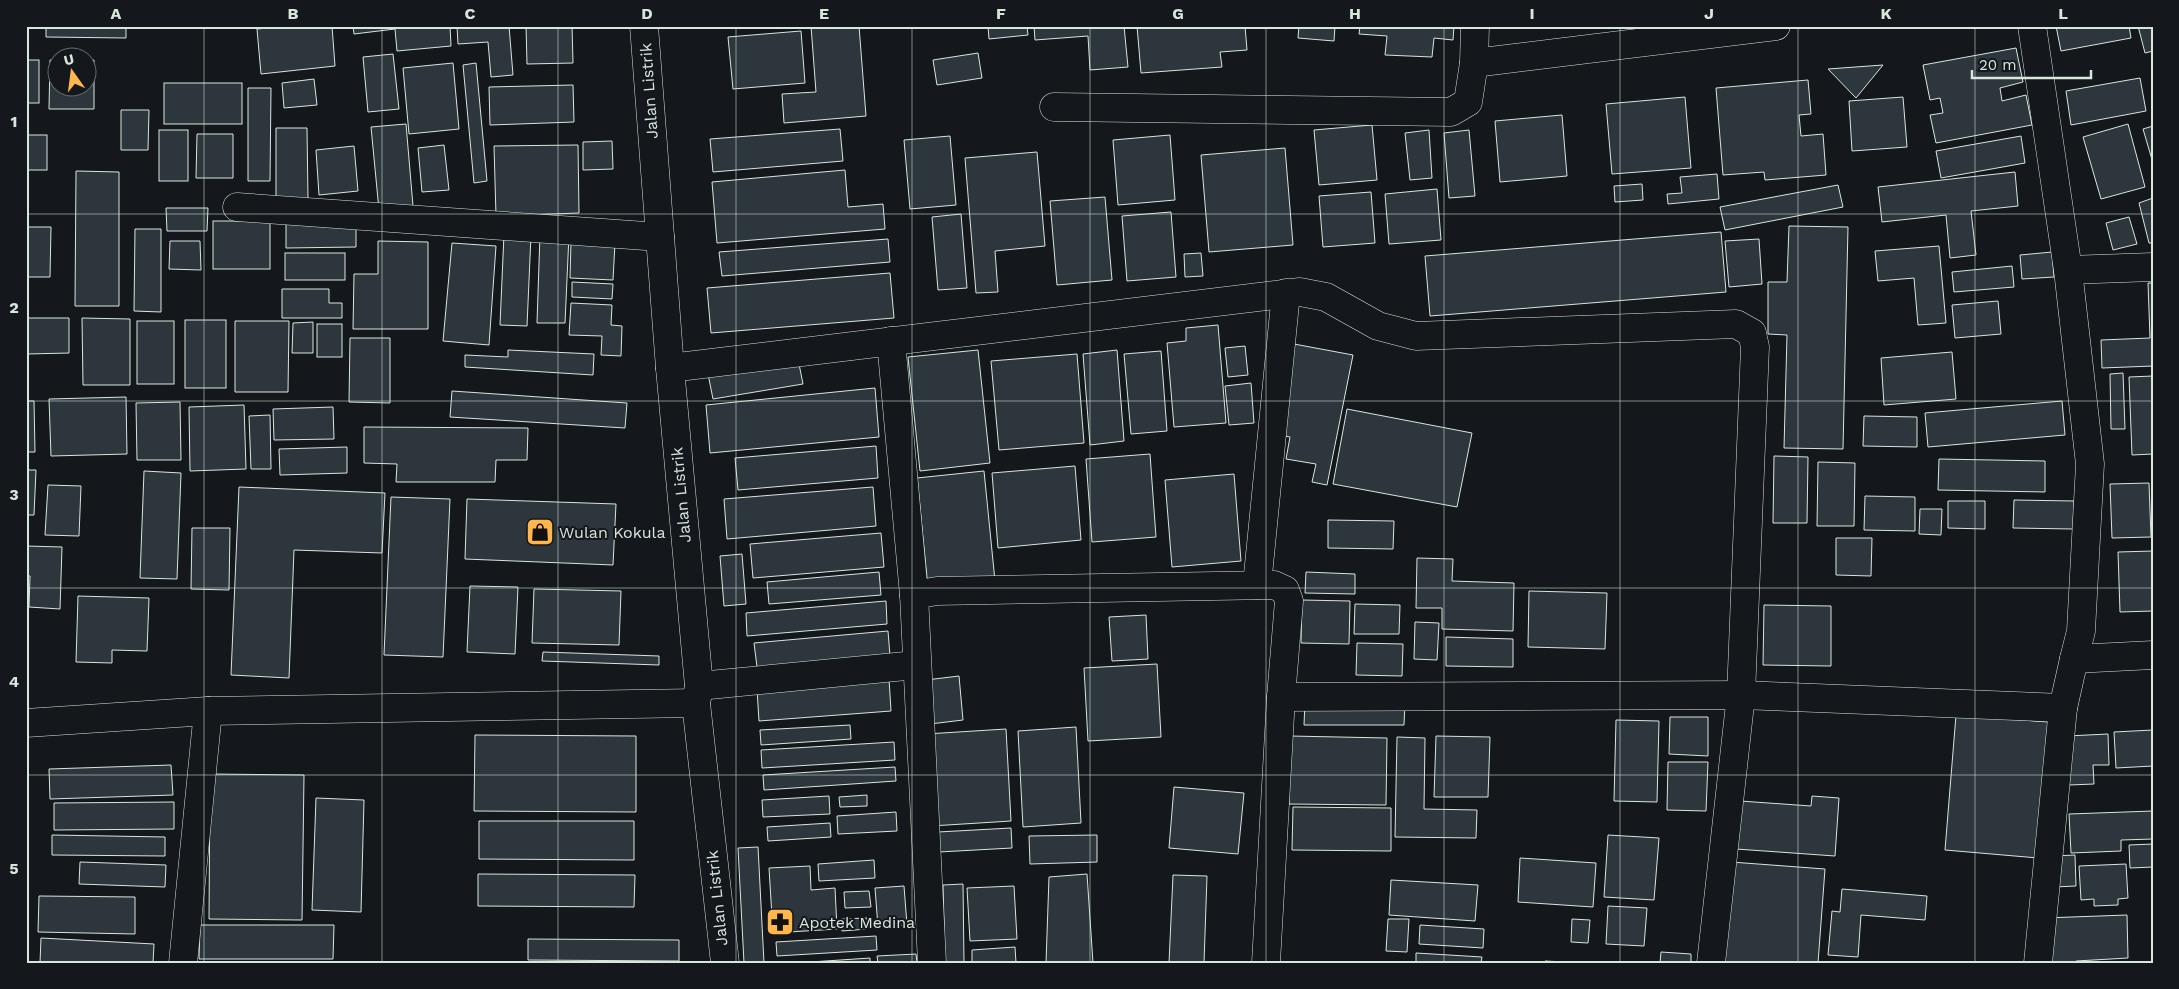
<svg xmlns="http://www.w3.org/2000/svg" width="2179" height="989" viewBox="0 0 2179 989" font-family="'Work Sans',sans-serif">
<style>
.building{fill:#2c363c;stroke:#d8e6dc}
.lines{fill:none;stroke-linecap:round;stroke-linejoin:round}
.street-casing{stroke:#d8e6dc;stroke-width:29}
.street{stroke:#14181c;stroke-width:28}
.grid{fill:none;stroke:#d8e6dc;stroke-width:1;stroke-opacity:0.55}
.labels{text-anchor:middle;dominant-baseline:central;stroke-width:4;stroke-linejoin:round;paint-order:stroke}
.street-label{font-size:16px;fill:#d8e6dc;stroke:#14181c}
.poi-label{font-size:16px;fill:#d8e6dc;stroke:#14181c;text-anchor:start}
.neatline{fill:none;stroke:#d8e6dc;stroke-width:2}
.grid-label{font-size:16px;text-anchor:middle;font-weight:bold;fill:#d8e6dc}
</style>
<rect width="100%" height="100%" fill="#14181c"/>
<g class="building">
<polygon points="46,26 126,26 126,38 46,37"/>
<polygon points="289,26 332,26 335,66 261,74 257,29"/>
<polygon points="353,26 450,26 451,46 397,51 395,29 354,34"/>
<polygon points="457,26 509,26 513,75 491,77 488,42 458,44"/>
<polygon points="526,26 572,26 573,63 527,64"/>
<polygon points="811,26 859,26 866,116 784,123 782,94 816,92"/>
<polygon points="988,26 1027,26 1028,35 989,39"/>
<polygon points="1034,26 1124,26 1128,67 1090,70 1088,36 1035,40"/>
<polygon points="1137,26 1245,26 1247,50 1220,52 1222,67 1141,73"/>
<polygon points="1299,26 1335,26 1334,41 1298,38"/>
<polygon points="1360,26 1454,26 1453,40 1434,38 1432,57 1385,55 1387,36 1359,34"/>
<polygon points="2056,26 2129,26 2131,38 2061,51"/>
<polygon points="2138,26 2153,26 2153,51 2145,53"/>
<polygon points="801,31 805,83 733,89 728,37"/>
<polygon points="2016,48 2023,82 2000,88 2002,101 2026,95 2032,125 1936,143 1930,115 1943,113 1940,98 1930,100 1923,65"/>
<polygon points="978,53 982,78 937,85 933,60"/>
<polygon points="393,54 399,109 368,112 363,57"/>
<rect x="26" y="60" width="13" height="43"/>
<polygon points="50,60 58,60 58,88 88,88 88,60 94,60 94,109 49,109"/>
<polygon points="453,63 459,129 409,134 403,68"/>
<polygon points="476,63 487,181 474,183 463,65"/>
<polygon points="1883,65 1856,98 1828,69"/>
<polygon points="2140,78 2146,111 2071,125 2066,91"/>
<polygon points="314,79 317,105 284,108 282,83"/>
<polygon points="1808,80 1811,114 1799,115 1801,136 1823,134 1826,175 1765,180 1764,172 1723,175 1716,88"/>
<rect x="164" y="83" width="78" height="41"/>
<polygon points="573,85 574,122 490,125 489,87"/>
<polygon points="248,88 271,88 270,181 248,181"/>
<polygon points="1685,97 1691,168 1612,174 1606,104"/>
<polygon points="1903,97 1907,147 1852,151 1849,101"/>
<polygon points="121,110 149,110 148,150 121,150"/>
<polygon points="1562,115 1567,176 1500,182 1495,121"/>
<polygon points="406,124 413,206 379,210 371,127"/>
<polygon points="2128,124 2145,187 2101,199 2083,137"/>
<polygon points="1372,125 1377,180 1319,185 1314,130"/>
<polygon points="2153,126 2153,163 2143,129"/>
<polygon points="276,128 307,128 308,199 276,199"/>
<polygon points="840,129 843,161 713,172 710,139"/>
<rect x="159" y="130" width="29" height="51"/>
<polygon points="1429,130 1432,178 1410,180 1405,133"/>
<polygon points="1469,130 1475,196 1449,198 1444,133"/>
<polygon points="197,134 233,134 233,178 196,178"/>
<rect x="26" y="135" width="21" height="35"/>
<polygon points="1170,135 1175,200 1118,205 1113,140"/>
<polygon points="950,136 956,205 910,209 904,140"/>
<polygon points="2021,136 2025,163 1941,178 1936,151"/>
<polygon points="612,141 613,169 583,170 583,142"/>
<polygon points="444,145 449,190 422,192 418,148"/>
<polygon points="578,145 579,213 496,216 494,146"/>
<polygon points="354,146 358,191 319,195 316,150"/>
<polygon points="1285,148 1293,245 1209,252 1201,155"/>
<polygon points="1037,152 1045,246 995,251 998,292 976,293 965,158"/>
<polygon points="845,170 848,207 883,204 885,229 717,243 712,182"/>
<polygon points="76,171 119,172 119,306 75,306"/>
<polygon points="2015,172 2018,206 1971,211 1976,255 1950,258 1946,215 1882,222 1878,187"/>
<polygon points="1717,174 1719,199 1668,204 1667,194 1682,193 1680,177"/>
<polygon points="1642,184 1643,200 1615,202 1614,186"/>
<polygon points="1838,185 1843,207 1725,230 1720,207"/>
<polygon points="1437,189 1441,240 1389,244 1385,194"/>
<polygon points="1371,192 1375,243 1323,247 1319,196"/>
<polygon points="1105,197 1112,280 1057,285 1050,201"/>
<polygon points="2153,198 2153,243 2149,243 2139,203"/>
<polygon points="166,208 208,208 207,231 167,231"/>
<polygon points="1171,212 1176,277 1127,281 1122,216"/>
<polygon points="961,214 967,288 938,290 932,217"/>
<polygon points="2129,217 2137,244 2113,250 2106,223"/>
<polygon points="356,219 356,247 286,248 286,220"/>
<rect x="213" y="221" width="57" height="48"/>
<polygon points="1789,226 1848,227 1843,449 1784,448 1787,335 1768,334 1768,282 1787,282"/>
<polygon points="26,227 51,227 50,277 26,277"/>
<polygon points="135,229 161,229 161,312 134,311"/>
<polygon points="1721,232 1726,292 1430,316 1425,256"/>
<polygon points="504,234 531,235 527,326 500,325"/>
<polygon points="540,234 569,235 565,323 537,323"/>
<polygon points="888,239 890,262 722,276 719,252"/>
<polygon points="1759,239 1762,284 1729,287 1725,241"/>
<polygon points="170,241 200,241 201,270 169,269"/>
<polygon points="378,241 428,242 428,329 353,329 354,274 378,274"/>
<polygon points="571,241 615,243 613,280 570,278"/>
<polygon points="452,243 496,246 489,345 443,341"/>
<polygon points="1939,246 1946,323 1918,325 1914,278 1878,281 1875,251"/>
<polygon points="2052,252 2054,277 2022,279 2020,255"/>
<rect x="285" y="253" width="60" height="27"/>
<polygon points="1201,253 1203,276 1185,277 1184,254"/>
<polygon points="2012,266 2014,287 1954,292 1952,272"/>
<polygon points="890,273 894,318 711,333 707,288"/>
<polygon points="572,282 613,284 612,299 572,297"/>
<polygon points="2148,283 2153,283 2153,366 2102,368 2101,340 2150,338"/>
<polygon points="282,289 329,289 329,303 342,303 342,318 282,318"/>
<polygon points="1998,301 2001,334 1955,338 1952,305"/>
<polygon points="571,303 612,305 611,325 622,326 621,356 601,355 602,336 569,335"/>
<polygon points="28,318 69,318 69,353 27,354"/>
<polygon points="82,318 130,319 130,385 83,385"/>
<rect x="185" y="320" width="41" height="68"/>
<rect x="137" y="321" width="37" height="63"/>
<polygon points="235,321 289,321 288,392 235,392"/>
<polygon points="313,322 313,353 292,353 293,323"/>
<rect x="317" y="324" width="25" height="33"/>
<polygon points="1218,325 1226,423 1174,427 1167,343 1186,341 1186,328"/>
<polygon points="350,338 390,338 390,403 349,402"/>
<polygon points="1294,344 1353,355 1327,485 1312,482 1316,464 1286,459 1290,437 1277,434"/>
<polygon points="1245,346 1248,375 1228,377 1225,348"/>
<polygon points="508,350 594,354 593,375 465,367 465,355 508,357"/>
<polygon points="978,350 990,463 920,471 908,357"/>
<polygon points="1117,350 1124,441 1090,445 1083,354"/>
<polygon points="1161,351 1167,431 1131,434 1124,354"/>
<polygon points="1952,352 1956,399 1884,405 1881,358"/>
<polygon points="1077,354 1084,443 999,450 991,361"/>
<polygon points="798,359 803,384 713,399 708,374"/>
<polygon points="2123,373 2125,429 2111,429 2110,374"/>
<polygon points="2153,376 2153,454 2132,455 2129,377"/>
<polygon points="1251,383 1254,423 1229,425 1225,386"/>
<polygon points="875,388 879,437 710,453 706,405"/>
<polygon points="452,391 627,403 625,428 450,417"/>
<polygon points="126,397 127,454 51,456 49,399"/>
<polygon points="26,401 34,401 35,452 26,452"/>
<polygon points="2062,401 2065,435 1928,447 1925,413"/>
<polygon points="180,402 181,460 137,460 136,403"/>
<polygon points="244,405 246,469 190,471 189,407"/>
<polygon points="333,407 334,439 274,440 273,409"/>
<polygon points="1347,409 1472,433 1457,507 1333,484"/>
<polygon points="270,415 271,469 251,469 249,416"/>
<polygon points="1864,416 1917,417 1917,447 1863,446"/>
<polygon points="364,427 528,428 527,460 496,460 495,482 396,482 397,464 364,463"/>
<polygon points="876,446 878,478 738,490 735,458"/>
<polygon points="347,447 347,473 280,475 279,449"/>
<polygon points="1150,454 1156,537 1092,542 1086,459"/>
<polygon points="1774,456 1808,457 1807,523 1773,523"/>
<polygon points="1939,459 2045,461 2045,492 1938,490"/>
<polygon points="1818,462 1855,463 1854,526 1817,526"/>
<polygon points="1075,466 1081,540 998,548 992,473"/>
<polygon points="26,470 36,470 34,515 26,515"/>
<polygon points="144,471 181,473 177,579 140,578"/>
<polygon points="984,471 995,581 928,587 917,478"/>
<polygon points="1234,474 1241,561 1172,567 1165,480"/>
<polygon points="2149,483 2151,537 2112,538 2110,484"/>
<polygon points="48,485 81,486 79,536 45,535"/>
<polygon points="239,487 385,493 382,553 294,550 289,678 231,675"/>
<polygon points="873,487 876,526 727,539 724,499"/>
<polygon points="1865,496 1915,497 1915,531 1864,530"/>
<polygon points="391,497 450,499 443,657 384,655"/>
<polygon points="467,499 616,504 613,565 465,559"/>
<polygon points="2014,500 2074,501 2073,529 2013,528"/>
<polygon points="1948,501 1985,501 1985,529 1948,528"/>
<polygon points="1920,509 1942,509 1941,535 1919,534"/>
<polygon points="1328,520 1394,521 1393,549 1328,548"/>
<polygon points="192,528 230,528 229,590 191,589"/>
<polygon points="881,533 884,567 753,578 750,544"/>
<polygon points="1836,538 1872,538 1871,576 1836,575"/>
<polygon points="26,546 62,547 60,609 29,607 30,576 26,576"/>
<polygon points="2153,551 2153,611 2120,612 2118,552"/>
<polygon points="742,554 746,604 724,606 720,556"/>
<polygon points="1417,558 1453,559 1452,581 1514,583 1513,631 1442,629 1442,608 1416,608"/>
<polygon points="879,572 881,595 769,604 767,582"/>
<polygon points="1306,572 1355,574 1355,594 1305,593"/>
<polygon points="470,586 518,587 515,654 467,652"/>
<polygon points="534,589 621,591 619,645 532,643"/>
<polygon points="1529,591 1607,593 1605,649 1528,647"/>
<polygon points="78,596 149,598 147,651 112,650 112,663 76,662"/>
<polygon points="1302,600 1350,601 1349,644 1301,643"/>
<polygon points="886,601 887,624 747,636 746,613"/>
<polygon points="1355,604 1400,605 1399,634 1354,634"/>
<polygon points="1764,605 1831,606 1831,666 1763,665"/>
<polygon points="1146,615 1148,659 1112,661 1109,617"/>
<polygon points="1415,622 1439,623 1437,660 1414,659"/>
<polygon points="888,631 890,656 757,667 754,643"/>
<polygon points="1446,637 1513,639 1513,667 1446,666"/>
<polygon points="1357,643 1403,644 1402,676 1356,675"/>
<polygon points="543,652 659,656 659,665 542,661"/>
<polygon points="1157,664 1161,737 1088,741 1084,668"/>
<polygon points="959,676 963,720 930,724 926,680"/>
<polygon points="889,679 891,711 759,721 757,689"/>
<polygon points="1305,701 1405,702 1404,725 1304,725"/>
<polygon points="1956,715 2048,722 2038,858 1945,850"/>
<polygon points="1670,717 1708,717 1708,756 1669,754"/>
<polygon points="1616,720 1659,721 1657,802 1614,801"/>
<polygon points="850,725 851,739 761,745 760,730"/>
<polygon points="1076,727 1081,823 1023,827 1018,731"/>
<polygon points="1006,729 1011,821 931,826 926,734"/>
<polygon points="2153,730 2153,766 2116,768 2114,732"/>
<polygon points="2108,734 2109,765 2093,765 2094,784 2069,785 2067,736"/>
<polygon points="475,735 636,736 636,812 474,811"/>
<polygon points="1290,736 1387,738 1386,805 1289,804"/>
<polygon points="1436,736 1490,737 1488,797 1434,797"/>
<polygon points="1397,737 1425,738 1424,809 1477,810 1476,838 1395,837"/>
<polygon points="894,742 895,760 762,768 761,750"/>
<polygon points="1668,762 1708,762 1706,811 1667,810"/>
<polygon points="171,765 173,795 50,799 49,769"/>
<polygon points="895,767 896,781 764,790 763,775"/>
<polygon points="210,774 304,775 302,920 209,919"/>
<polygon points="1174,787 1244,793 1238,854 1169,848"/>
<polygon points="867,795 867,806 840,807 839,797"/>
<polygon points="829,796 830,814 763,817 762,800"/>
<polygon points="1812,796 1839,798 1835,856 1736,849 1740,801 1811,806"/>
<polygon points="316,798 364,800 361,912 312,910"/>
<polygon points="174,802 174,829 54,830 54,803"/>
<polygon points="1293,807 1391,808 1391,851 1292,850"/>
<polygon points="2153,811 2153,839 2121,840 2121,851 2071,853 2069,814"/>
<polygon points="896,812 897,831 838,834 837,816"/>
<polygon points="479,821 634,821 634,860 479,859"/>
<polygon points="830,823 831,837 768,841 767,827"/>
<polygon points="1011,828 1012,848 939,852 938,832"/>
<polygon points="52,835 165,837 165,856 52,855"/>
<polygon points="1097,835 1097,862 1030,864 1029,836"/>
<polygon points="1608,835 1659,838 1654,900 1604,897"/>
<polygon points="2153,844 2153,867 2130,868 2129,845"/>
<polygon points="758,847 764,963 744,963 738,848"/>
<polygon points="2075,855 2076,886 2054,887 2053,856"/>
<polygon points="1520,858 1596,863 1593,907 1518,902"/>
<polygon points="874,860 875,878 819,881 818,864"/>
<polygon points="80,862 166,865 165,887 79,884"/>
<polygon points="1731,862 1825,869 1818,963 1723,963"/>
<polygon points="2126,864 2128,898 2118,899 2118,905 2094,906 2094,899 2081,900 2079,866"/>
<polygon points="810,866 811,890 835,888 837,929 773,933 769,868"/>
<polygon points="478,874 635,875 634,907 478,906"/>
<polygon points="1087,874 1093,963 1046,963 1049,877"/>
<polygon points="1173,875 1207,876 1204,963 1169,963"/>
<polygon points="1391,880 1478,885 1475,921 1389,915"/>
<polygon points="963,884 964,963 945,963 943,885"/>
<polygon points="904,886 907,925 878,927 875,888"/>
<polygon points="1014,886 1017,939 970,941 967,888"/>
<polygon points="1842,889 1927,896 1925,920 1861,915 1858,957 1828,955 1832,911 1840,912"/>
<polygon points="869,891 871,907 845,908 844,892"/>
<polygon points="39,896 135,897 135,934 38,932"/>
<polygon points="1608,906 1647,908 1644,946 1606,944"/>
<polygon points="2127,915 2128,958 2076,961 2076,963 2045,962 2044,918"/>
<polygon points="867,918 867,929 842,931 841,919"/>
<polygon points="1388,919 1409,919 1407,952 1386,951"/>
<polygon points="1572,919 1590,920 1588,943 1571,942"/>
<polygon points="200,925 334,925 333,959 199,959"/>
<polygon points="1420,925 1484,929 1483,948 1419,944"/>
<polygon points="876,936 877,950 777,956 776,942"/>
<polygon points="41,938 154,944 153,963 40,963"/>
<polygon points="528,939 679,940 679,961 528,960"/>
<polygon points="1015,947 1016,963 972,963 972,950"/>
<polygon points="1661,952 1691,954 1691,963 1660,963"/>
<polygon points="1416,953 1482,957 1481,963 1416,963"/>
<polygon points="916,954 917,963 878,963 877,956"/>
<polygon points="870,958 870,963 796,963"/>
<polygon points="1545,961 1582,963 1545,963"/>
</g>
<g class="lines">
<g class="street-casing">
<g id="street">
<polyline points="644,26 670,368 699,686 696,703 725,963"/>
<polyline points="2032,26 2068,270 2090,464 2081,631 2074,659 2153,655"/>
<polyline points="1474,63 1475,26"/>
<polyline points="1054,107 1451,112 1468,102 1474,63 1776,26"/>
<polyline points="237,207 660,237"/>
<polyline points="2068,270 2153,267"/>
<polyline points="891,341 914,595"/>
<polyline points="670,368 1300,292 1326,297 1378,326 1416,336 1736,324 1752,333 1755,347 1741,695 1711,963"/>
<polyline points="1257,585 1286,293"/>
<polyline points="699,686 916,665"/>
<polyline points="1281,697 1741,695 2063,708 2074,659"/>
<polyline points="26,723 208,711 696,703"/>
<polyline points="183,963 208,711"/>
<polyline points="932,963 914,595 937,591 1274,585 1285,590 1289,601 1281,697 1266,963"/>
<polyline points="2038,963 2063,708"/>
</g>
</g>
<use href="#street" class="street"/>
</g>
<path class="grid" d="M204 26V963M382 26V963M558 26V963M736 26V963M912 26V963M1090 26V963M1266 26V963M1444 26V963M1620 26V963M1798 26V963M1975 26V963M26 214H2153M26 401H2153M26 588H2153M26 775H2153"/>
<defs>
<g id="shop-square" transform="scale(1.4375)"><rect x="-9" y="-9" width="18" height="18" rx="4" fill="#ffb74d" stroke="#14181c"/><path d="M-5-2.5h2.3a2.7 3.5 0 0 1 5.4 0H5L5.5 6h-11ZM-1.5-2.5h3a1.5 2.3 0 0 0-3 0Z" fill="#111"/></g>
<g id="pharmacy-square" transform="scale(1.4375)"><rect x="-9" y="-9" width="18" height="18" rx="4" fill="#ffb74d" stroke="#14181c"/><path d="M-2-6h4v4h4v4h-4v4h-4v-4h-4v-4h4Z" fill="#111"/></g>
</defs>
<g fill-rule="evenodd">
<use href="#shop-square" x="540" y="532"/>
<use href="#pharmacy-square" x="780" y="922"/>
</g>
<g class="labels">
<g class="street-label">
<text transform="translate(649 91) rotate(-94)">Jalan Listrik</text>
<text transform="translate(681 495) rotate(-95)">Jalan Listrik</text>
<text transform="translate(717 898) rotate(-96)">Jalan Listrik</text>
</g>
<g class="poi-label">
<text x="559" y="532">Wulan Kokula</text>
<text x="799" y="922">Apotek Medina</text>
</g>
</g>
<rect width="2179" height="989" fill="none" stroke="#14181c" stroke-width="55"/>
<g transform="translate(72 72) rotate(346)"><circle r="24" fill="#14181c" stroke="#626a69"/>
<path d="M0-4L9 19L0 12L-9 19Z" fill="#ffb74d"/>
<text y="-8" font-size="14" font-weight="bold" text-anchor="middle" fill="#d8e6dc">U</text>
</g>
<path d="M1972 70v8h119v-8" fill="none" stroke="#d8e6dc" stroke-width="2.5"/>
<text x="1979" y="70" font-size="15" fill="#d8e6dc" stroke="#14181c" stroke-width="4" paint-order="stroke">20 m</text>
<rect x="28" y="28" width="2124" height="934" class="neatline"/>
<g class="grid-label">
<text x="116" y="19">A</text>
<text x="293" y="19">B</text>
<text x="470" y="19">C</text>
<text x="647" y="19">D</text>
<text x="824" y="19">E</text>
<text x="1001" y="19">F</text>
<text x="1178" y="19">G</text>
<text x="1355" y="19">H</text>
<text x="1532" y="19">I</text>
<text x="1709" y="19">J</text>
<text x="1886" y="19">K</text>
<text x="2063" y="19">L</text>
<text x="14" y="127">1</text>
<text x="14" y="313">2</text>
<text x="14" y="500">3</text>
<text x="14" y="687">4</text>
<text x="14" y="874">5</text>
</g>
</svg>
